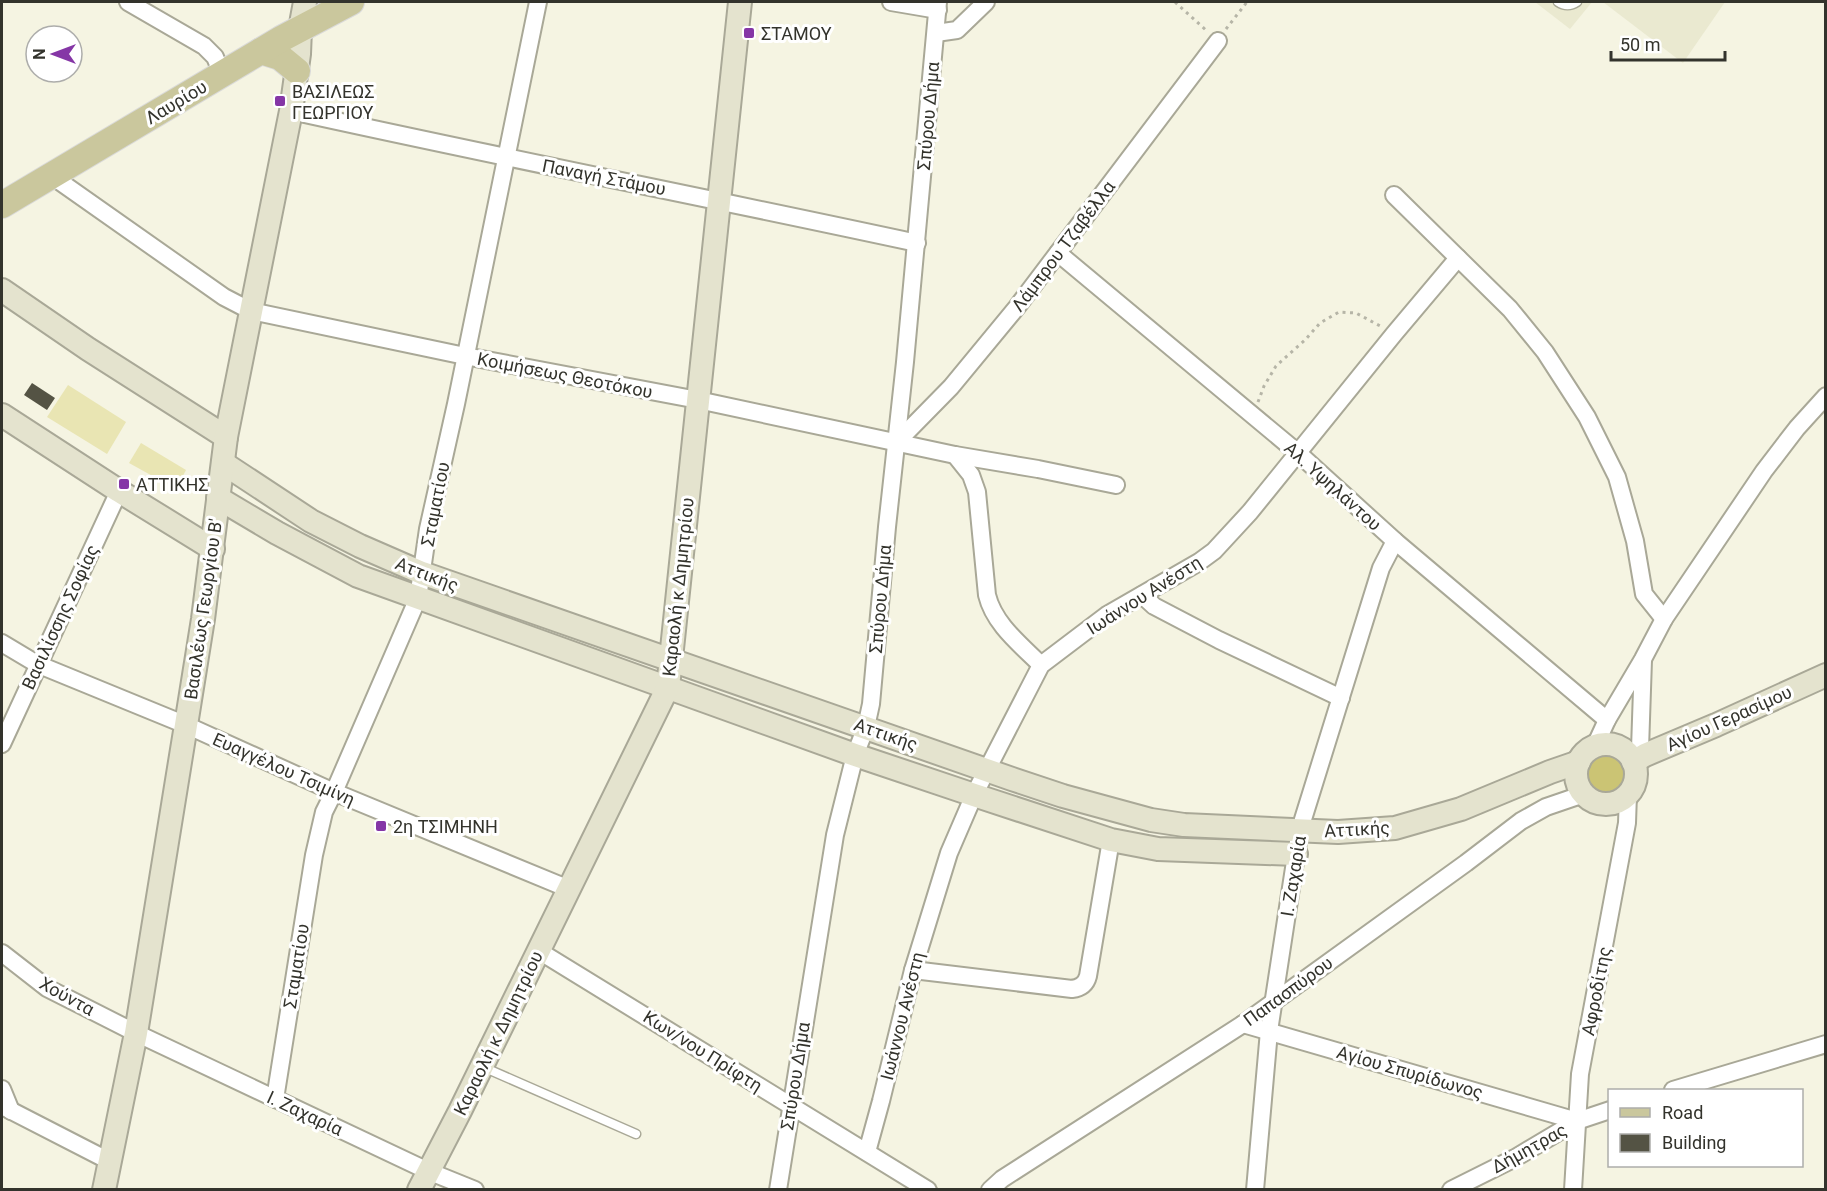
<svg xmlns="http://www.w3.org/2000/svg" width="1827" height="1191" viewBox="0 0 1827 1191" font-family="Roboto,sans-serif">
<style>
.built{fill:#eae9d0}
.green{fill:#e9e5b3}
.forest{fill:#cbc474}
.building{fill:#545344}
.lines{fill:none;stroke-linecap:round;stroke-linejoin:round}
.lane-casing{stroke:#a9a897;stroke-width:11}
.street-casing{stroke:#a9a897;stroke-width:20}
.secondary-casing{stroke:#a9a897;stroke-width:26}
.primary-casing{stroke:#dadad9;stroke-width:28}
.path{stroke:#b6b5a7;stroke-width:3;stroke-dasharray:3 4.5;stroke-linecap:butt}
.lane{stroke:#fff;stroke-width:8}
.street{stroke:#fff;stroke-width:16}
.secondary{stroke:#e4e3ce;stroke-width:22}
.primary{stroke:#cac79d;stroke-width:26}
.poi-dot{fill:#8536a6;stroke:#fff;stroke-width:2}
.labels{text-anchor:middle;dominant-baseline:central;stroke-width:6;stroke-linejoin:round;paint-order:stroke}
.poi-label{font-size:18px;fill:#33332c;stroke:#fff;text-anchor:start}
.street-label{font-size:18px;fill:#33332c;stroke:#fff}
</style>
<rect width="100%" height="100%" fill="#f5f4e2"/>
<g class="built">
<polygon points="1535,2 1592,2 1570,29"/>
<polygon points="1603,2 1725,2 1683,63"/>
</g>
<g class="green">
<polygon points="68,385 126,422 107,454 47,417"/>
<polygon points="141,443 186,470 176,489 129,463"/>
</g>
<circle class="forest" cx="1606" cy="774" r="23"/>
<polygon class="building" points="32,383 55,398 47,410 24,395"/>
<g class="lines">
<g class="lane-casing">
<g id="lane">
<path d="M1558 2C1564 6 1571 6 1577 2"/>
<polyline points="483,1067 636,1134"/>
</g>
</g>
<g class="street-casing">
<g id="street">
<polyline points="128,2 204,46 215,57 222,74"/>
<polyline points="891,2 938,10"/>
<polyline points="936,33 957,30 986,2"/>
<path d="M291 111C499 157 708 198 917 243"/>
<polyline points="52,176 224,297 251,311 465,356 698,400 955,455 1038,469 1116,485"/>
<polyline points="1394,195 1510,309 1545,352 1587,417 1617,477 1635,541 1644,594 1664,619"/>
<polyline points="1058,253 1298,453 1395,541 1607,720"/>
<polyline points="897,442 951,387 1017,307 1218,41"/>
<path d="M955 455 971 475 977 492 987 595C994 624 1020 644 1041 665"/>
<polyline points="1142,595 1154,606 1219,640 1341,698"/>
<polyline points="2,643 37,664 186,725 334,792 569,889"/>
<polyline points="2,744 119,491"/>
<polyline points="1595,746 1607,720 1643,659 1664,619 1764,471 1797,428 1826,396"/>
<polyline points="1632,760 1640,749 1643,660"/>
<polyline points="539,951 928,1190"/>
<polyline points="2,953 47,988 136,1033 428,1171 475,1190"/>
<path d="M913 970 1072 989C1080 988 1086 984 1088 976L1111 840"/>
<polyline points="1243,1024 1577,1121"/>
<polyline points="2,1089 11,1111"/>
<polyline points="1673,1090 1826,1044"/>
<polyline points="275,1099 314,855 324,812 334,792 418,598 428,529 456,404 538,2"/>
<polyline points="2,1106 111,1162"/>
<polyline points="867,1152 881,1101 913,970 949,853 974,795 1041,665 1107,615 1199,562 1214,551 1250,512 1394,334 1458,258"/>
<polyline points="778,1190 835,835 855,755 866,727 871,704 887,527 905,362 938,2"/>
<polyline points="990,1190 1002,1179 1243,1024 1466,863 1521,821 1546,807 1584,794"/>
<polyline points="1255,1190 1269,1031 1300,829 1381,568 1395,541"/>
<polyline points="1451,1190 1515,1158 1577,1121 1610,1110"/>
<polyline points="1573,1190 1580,1074 1627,823 1628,794"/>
</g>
</g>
<g class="secondary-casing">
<g id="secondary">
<polyline points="2,290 88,349 226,437"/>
<polyline points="2,415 119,491 213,549"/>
<polyline points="223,463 311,521 360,546 422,573 1012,779 1063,796 1151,820 1184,825 1338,832 1395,828 1461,809 1550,772 1579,762"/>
<polyline points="218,498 277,533 358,576 855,755 974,795 1111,840 1158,849 1296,854"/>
<circle cx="1606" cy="774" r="30"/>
<polyline points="1633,762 1645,755 1716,725 1826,675"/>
<polyline points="104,1190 136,1033 186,725 203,619 226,437 291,111 299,54 300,29 305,2"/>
<polyline points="419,1190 460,1111 668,687 740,2"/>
</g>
</g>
<g class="primary-casing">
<g id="primary">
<polyline points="261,51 280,57 297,71"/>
<polyline points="2,205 281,39 351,2"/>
</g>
</g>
<g class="path">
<polyline points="1175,2 1208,32"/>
<polyline points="1226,29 1247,2"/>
<polyline points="1258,402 1264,386 1276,366 1305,340 1320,323 1339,312 1356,313 1382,327"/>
</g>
<use href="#lane" class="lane"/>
<use href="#street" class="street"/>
<use href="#secondary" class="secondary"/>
<use href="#primary" class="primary"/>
</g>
<g class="poi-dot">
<rect x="743" y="27" width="12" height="12" rx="3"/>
<rect x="274" y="95" width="12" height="12" rx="3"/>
<rect x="118" y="478" width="12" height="12" rx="3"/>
<rect x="375" y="820" width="12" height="12" rx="3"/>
</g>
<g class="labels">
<g class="poi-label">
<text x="761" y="33">ΣΤΑΜΟΥ</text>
<text x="292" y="91">ΒΑΣΙΛΕΩΣ<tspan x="292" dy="21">ΓΕΩΡΓΙΟΥ</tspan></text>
<text x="136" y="484">ΑΤΤΙΚΗΣ</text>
<text x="393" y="826">2η ΤΣΙΜΗΝΗ</text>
</g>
<g class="street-label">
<text transform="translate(176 102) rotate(-31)">Λαυρίου</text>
<text transform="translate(928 116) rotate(-85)">Σπύρου Δήμα</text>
<text transform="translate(604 177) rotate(11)">Παναγή Στάμου</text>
<text transform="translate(1063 246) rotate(-53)">Λάμπρου Τζαβέλλα</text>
<text transform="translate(565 375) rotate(11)">Κοιμήσεως Θεοτόκου</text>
<text transform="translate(1333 486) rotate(42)">Αλ. Υψηλάντου</text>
<text transform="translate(435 504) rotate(-79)">Σταματίου</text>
<text transform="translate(427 574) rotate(21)">Αττικής</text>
<text transform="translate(678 587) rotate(-84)">Καραολή κ Δημητρίου</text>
<text transform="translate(1144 595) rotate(-32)">Ιωάννου Ανέστη</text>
<text transform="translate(880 599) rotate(-85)">Σπύρου Δήμα</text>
<text transform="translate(203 609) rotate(-82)">Βασιλέως Γεωργίου Β'</text>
<text transform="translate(60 617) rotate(-65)">Βασιλίσσης Σοφίας</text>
<text transform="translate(1729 718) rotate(-24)">Αγίου Γερασίμου</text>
<text transform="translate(886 734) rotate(19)">Αττικής</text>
<text transform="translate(284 769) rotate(24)">Ευαγγέλου Τσιμίνη</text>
<text transform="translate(1357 829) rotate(-3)">Αττικής</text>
<text transform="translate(1293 876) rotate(-81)">Ι. Ζαχαρία</text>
<text transform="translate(296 966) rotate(-81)">Σταματίου</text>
<text transform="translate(1288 991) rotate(-36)">Παπασπύρου</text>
<text transform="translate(1596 991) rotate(-79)">Αφροδίτης</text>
<text transform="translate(67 996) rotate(29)">Χούντα</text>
<text transform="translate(902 1016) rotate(-76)">Ιωάννου Ανέστη</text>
<text transform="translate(498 1033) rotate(-64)">Καραολή κ Δημητρίου</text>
<text transform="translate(703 1051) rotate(32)">Κων/νου Πρίφτη</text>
<text transform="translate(1410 1072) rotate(16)">Αγίου Σπυρίδωνος</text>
<text transform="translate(795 1076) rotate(-81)">Σπύρου Δήμα</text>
<text transform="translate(305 1113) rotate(25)">Ι. Ζαχαρία</text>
<text transform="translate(1529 1148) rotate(-29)">Δήμητρας</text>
</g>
</g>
<rect width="1827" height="1191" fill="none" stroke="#33332c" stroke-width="6"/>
<rect x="1608" y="1089" width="195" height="78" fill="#ffffff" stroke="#adadab" stroke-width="1.5"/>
<rect x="1620" y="1108" width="30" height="9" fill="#cac79d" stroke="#adadab" stroke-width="1.5"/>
<text x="1662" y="1119" font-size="18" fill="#33332c">Road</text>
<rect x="1620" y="1134" width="30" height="18" fill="#545344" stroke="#adadab" stroke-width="1.5"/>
<text x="1662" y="1149" font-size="18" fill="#33332c">Building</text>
<g transform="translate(54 54) rotate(270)"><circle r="28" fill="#ffffff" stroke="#adadab" stroke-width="1.5"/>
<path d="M0-4.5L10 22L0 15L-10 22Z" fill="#8536a6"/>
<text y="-9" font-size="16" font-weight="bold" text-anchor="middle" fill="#33332c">N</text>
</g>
<path d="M1611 51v9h114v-9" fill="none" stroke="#33332c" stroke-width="3"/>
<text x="1620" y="51" font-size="18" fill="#33332c" stroke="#ffffff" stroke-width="4.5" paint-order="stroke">50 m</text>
</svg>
